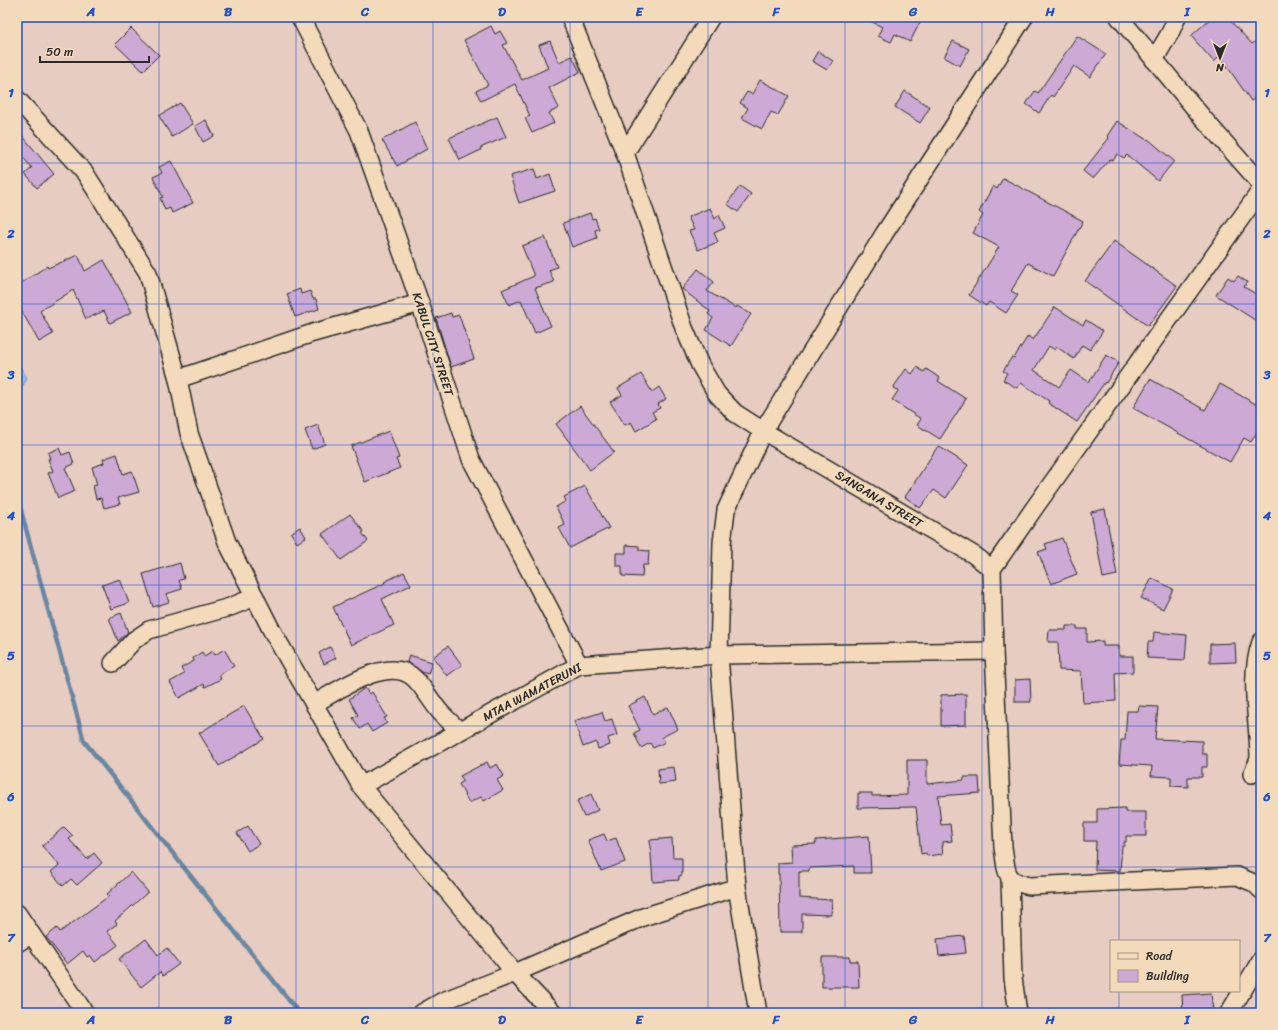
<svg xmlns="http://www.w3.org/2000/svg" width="1278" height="1030" viewBox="0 0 1278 1030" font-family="Sriracha,sans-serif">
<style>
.water{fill:#92c5ef;stroke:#6987a1}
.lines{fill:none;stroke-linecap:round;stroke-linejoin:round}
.stream{stroke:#6987a1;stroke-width:4.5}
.building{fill:#ccaad5;stroke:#2b2b2b}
.minor-casing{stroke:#2b2b2b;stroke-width:20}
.minor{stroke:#f2daba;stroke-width:17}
.grid{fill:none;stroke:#1d4ed8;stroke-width:1;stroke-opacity:0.55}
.labels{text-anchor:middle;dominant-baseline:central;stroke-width:3.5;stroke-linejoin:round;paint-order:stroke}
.street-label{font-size:12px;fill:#2b2b2b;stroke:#f2daba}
.neatline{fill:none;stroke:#1d4ed8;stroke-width:1.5}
.grid-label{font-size:13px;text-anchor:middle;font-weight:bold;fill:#1d4ed8}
</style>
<rect width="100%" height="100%" fill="#e7ccc2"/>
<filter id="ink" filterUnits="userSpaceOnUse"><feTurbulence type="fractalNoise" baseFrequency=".025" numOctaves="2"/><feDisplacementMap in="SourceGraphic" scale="8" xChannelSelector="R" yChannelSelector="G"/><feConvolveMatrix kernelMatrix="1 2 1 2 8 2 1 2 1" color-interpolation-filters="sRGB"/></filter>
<g filter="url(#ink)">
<polygon class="water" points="17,362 27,378 17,396"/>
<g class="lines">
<polyline class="stream" points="17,496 84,741 299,1013"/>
</g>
<g class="building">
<polygon points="863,17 911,17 920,22 910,42 895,34 891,42 878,36 882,27"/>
<polygon points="1212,17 1227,17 1252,44 1261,38 1261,94 1251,101 1220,56 1214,62 1191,36"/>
<polygon points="491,26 495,34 500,31 507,43 503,45 522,80 548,68 539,45 550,41 559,62 572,56 580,72 549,88 559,108 549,113 554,123 532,133 525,118 530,116 515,84 481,101 476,91 488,85 464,40"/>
<polygon points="131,28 159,55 143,71 115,44"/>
<polygon points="1077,36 1106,54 1090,77 1074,66 1053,97 1051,95 1039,113 1026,104 1035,91 1038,93"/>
<polygon points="953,41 969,49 960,66 944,57"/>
<polygon points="818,51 833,61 827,70 812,61"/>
<polygon points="760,80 789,96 778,115 771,112 762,129 742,118 748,108 740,103 747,92 752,94"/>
<polygon points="905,91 930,107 920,123 895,107"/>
<polygon points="180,103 193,124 172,137 159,116"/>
<polygon points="497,117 506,137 480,148 481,150 460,160 449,138"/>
<polygon points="206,120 214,136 203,142 195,126"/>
<polygon points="1117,121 1147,140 1148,139 1174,161 1158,181 1127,155 1124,158 1117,154 1113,161 1110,159 1093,179 1083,171 1109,138 1107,136"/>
<polygon points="415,122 427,149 397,166 382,140"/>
<polygon points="17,129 54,174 37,188 25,174 32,168 17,150"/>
<polygon points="171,161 193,203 172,213 170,208 165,210 160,198 163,197 153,177 162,173 159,167"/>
<polygon points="534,169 537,179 550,174 555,191 519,203 510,176"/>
<polygon points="1003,178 1083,221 1053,276 1028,263 1011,291 1018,295 1006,313 989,302 986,306 969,295 999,247 973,233 983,215 979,212 993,186 997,189"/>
<polygon points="740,186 751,194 738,212 727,204"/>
<polygon points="710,208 715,219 719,215 725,228 714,233 718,242 698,250 689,231 694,230 688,217"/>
<polygon points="590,213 592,219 595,218 599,229 595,230 597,238 572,247 563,223"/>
<polygon points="545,237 557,267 549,270 554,282 535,288 551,326 535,333 521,300 509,305 502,290 534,276 522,246"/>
<polygon points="1114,241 1177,286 1148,326 1085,281"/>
<polygon points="78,255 85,271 104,260 132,312 110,323 104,311 86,319 73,290 40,311 53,334 39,342 21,310 17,312 17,286 47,266 48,268"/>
<polygon points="698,269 714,282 707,291 736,308 737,306 751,314 731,346 706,330 713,318 708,314 710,311 682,289"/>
<polygon points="1238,276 1247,282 1244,287 1261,297 1261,324 1216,295 1228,277 1234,281"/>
<polygon points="300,289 301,294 310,291 313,299 316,299 319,309 295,317 287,294"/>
<polygon points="1055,307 1083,325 1086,320 1103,331 1090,350 1082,345 1074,359 1057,347 1055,350 1049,346 1034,370 1059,387 1071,370 1089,382 1106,355 1119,362 1106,383 1105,382 1077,422 1048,403 1049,401 1021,383 1017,388 1003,380 1007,373 1003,371 1012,357 1014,358 1028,336 1033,340"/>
<polygon points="451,313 452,317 459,315 474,359 451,367 436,318"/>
<polygon points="917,367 924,372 926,369 940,378 938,381 966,399 940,439 917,425 921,419 892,400 898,391 893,388 906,369 912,374"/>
<polygon points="641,374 652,392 659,387 666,399 658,404 660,408 652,412 656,419 636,431 631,422 625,425 610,402 622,395 618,388"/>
<polygon points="1150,379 1205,410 1220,384 1261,407 1261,425 1251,442 1244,438 1230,462 1133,408"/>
<polygon points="580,406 614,452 590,470 556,424"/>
<polygon points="318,425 325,444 312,449 305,430"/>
<polygon points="389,431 399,458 396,459 400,468 365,482 351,446"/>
<polygon points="938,446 968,465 946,498 934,490 920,508 905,497"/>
<polygon points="59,448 62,455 70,452 74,464 65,468 75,491 58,498 48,473 53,471 48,459 50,459 48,453"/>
<polygon points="117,454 123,474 132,471 139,492 118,498 120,504 104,508 101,498 96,499 93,486 97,485 92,467 104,463 103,459"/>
<polygon points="585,486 609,528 570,548 559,528 565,525 556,507 566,501 564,497"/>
<polygon points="1105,509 1117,575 1103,578 1091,512"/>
<polygon points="350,514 364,532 362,533 368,541 341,560 322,534"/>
<polygon points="300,527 306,537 297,543 291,533"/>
<polygon points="1062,538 1077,574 1051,584 1038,552 1047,549 1045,544"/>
<polygon points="626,545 639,546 639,550 649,551 648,565 643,565 642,577 622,576 622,566 616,566 616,553 626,553"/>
<polygon points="180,563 184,579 179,580 182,589 166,594 169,602 153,607 143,574"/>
<polygon points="404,572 411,585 382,599 394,625 351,645 333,607 385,583 384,582"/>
<polygon points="1152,578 1173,589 1163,609 1141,598"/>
<polygon points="120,579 129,603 111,609 102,585"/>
<polygon points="121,613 128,632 118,641 109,618"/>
<polygon points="1066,626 1077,626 1077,629 1087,629 1087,642 1103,641 1103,646 1119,646 1119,656 1133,656 1133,672 1115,673 1116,701 1083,703 1081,671 1059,670 1058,642 1048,642 1049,630 1066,630"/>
<polygon points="1154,632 1187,635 1185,660 1147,658 1148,642 1153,642"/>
<polygon points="1235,643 1236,662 1210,663 1210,644"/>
<polygon points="448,646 462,665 447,676 433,657"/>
<polygon points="330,647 336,658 324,664 319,653"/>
<polygon points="224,649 234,666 219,675 221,679 205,687 204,684 179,698 170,682 184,674 181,668 194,661 193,658 202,652 204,656 213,651 215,655"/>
<polygon points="409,655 432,662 428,674 422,672 407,662"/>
<polygon points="1030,679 1031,702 1015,702 1015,680"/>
<polygon points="365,688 369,694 372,692 387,717 384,718 387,723 372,732 367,724 360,729 353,718 358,715 349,699"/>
<polygon points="966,694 966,725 941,726 941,695"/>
<polygon points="645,697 653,714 668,707 678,729 662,737 665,742 653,748 650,743 641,748 634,733 640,730 628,706"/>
<polygon points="244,706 264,739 219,766 199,733"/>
<polygon points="1139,706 1158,707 1155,739 1202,741 1202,754 1207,754 1207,767 1202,767 1202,777 1188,777 1188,787 1171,786 1171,777 1151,776 1152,766 1119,764 1121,740 1125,740 1127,711 1138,711"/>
<polygon points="602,712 605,721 612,719 617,735 608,738 610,745 598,749 596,742 583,747 574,721"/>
<polygon points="907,760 927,760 927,784 964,780 964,777 979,777 980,793 938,796 941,825 950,824 952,841 943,842 943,846 942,846 943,854 927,856 926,853 921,854 916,807 858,808 858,793 872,793 872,796 907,795"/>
<polygon points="487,762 490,768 497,764 504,776 497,780 503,790 484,801 481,797 469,803 459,784 464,781 460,776"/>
<polygon points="674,767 676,782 659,784 658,769"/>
<polygon points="591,794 598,810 584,817 577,801"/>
<polygon points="1125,808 1125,812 1146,812 1146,836 1126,836 1126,842 1124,842 1124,846 1122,846 1120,871 1095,870 1096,841 1084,841 1084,823 1097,823 1097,809"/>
<polygon points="248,826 259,844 248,851 237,833"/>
<polygon points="64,827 73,836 69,839 87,859 94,853 102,863 77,885 71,879 63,886 51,872 59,865 42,846"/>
<polygon points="604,834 607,841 616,838 625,862 601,871 588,840"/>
<polygon points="869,836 871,873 854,873 854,866 809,868 809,871 799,871 799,898 832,900 831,915 802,914 802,932 780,932 779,874 778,874 778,863 792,862 791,845 816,844 816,840"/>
<polygon points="672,838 673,858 682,858 682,875 679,876 679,880 653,882 650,840"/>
<polygon points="131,872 148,892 115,921 117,924 107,931 118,945 95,962 90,955 87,957 83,951 67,964 46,937 57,928 60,932 109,896 107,894"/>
<polygon points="964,936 966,953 939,956 937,939"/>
<polygon points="146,939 158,955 167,948 179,964 163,976 160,972 141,987 119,959"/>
<polygon points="822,957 850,957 850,961 858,961 859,987 822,987"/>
<polygon points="1211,993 1213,1012 1183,1013 1182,995"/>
</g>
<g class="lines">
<g class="minor-casing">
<g id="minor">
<polyline points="300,17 359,131 420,303 471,459 579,665"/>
<polyline points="570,17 625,153 684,328 700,365 717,394 735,413 763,431 974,555 992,569"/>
<polyline points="1119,17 1203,118 1261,184"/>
<polyline points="1154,60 1170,33 1177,17"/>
<polyline points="17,99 85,173 148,273 178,379 189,433 227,542 271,629 361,786 515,973 553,1013"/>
<polyline points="625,153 711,17"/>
<path d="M1261 190 1035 507 992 569 994 651 1003 847C1007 871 1003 881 1030 886L1237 876 1254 883 1261 890"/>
<polyline points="178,379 313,333 420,303"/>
<polyline points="113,663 134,640 149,630 230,607 255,597"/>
<path d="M314 704C337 691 391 653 415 679 425 689 432 703 441 713 447 719 453 725 459 730"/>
<path d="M1252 774 1257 764 1259 759C1259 721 1248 679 1261 642"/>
<polyline points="361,786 579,665 719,655 994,651"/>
<polyline points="1010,879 1013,978 1018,1013"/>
<polyline points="17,913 85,1013"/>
<polyline points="17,943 31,935"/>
<polyline points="422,1013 443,1001 515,973 643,917 737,887"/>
<polyline points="758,1013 737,887 719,655 722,543 726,510 763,431 884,234 1024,17"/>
<polyline points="1229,1013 1261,960"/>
</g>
</g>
<use href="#minor" class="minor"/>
</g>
</g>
<path class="grid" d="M159 17V1013M296 17V1013M433 17V1013M570 17V1013M708 17V1013M845 17V1013M982 17V1013M1119 17V941M17 163H1261M17 304H1261M17 445H1261M17 585H1261M17 726H1261M17 867H1261M1119 991V1013"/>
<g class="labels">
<g class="street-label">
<text transform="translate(433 344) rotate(72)">KABUL CITY STREET</text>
<text transform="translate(879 499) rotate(31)">SANGANA STREET</text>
<text transform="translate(532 692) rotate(-28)">MTAA WAMATERUNI</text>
</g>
</g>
<rect width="1278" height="1030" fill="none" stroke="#f2daba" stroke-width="44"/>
<rect x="1110" y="940" width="130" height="52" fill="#f2daba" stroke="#a29481"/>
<rect x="1118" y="953" width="20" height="6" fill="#f2daba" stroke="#a29481"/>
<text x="1146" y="960" font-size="12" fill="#2b2b2b">Road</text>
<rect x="1118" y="970" width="20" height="12" fill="#ccaad5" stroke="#a29481"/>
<text x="1146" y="980" font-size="12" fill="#2b2b2b">Building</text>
<g transform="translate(1220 58) rotate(180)" stroke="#f2daba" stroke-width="3" paint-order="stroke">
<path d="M0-3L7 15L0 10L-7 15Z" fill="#2b2b2b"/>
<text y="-6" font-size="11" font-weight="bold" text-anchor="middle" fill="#2b2b2b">N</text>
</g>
<path d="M40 56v6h109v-6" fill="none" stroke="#2b2b2b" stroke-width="2"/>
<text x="46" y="56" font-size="12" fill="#2b2b2b" stroke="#f2daba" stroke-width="3" paint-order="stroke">50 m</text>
<rect x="22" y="22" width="1234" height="986" class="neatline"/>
<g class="grid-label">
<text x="91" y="16">A</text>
<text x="228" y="16">B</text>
<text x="365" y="16">C</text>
<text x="502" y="16">D</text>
<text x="639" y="16">E</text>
<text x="776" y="16">F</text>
<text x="913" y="16">G</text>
<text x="1050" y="16">H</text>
<text x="1187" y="16">I</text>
<text x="11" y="97">1</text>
<text x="1267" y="97">1</text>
<text x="11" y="238">2</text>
<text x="1267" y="238">2</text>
<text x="11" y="379">3</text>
<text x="1267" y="379">3</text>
<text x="11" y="520">4</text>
<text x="1267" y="520">4</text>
<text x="11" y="660">5</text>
<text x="1267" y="660">5</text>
<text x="11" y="801">6</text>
<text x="1267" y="801">6</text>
<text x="11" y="942">7</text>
<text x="1267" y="942">7</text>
<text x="91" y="1024">A</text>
<text x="228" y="1024">B</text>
<text x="365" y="1024">C</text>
<text x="502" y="1024">D</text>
<text x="639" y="1024">E</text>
<text x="776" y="1024">F</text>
<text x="913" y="1024">G</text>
<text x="1050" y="1024">H</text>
<text x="1187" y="1024">I</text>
</g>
</svg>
